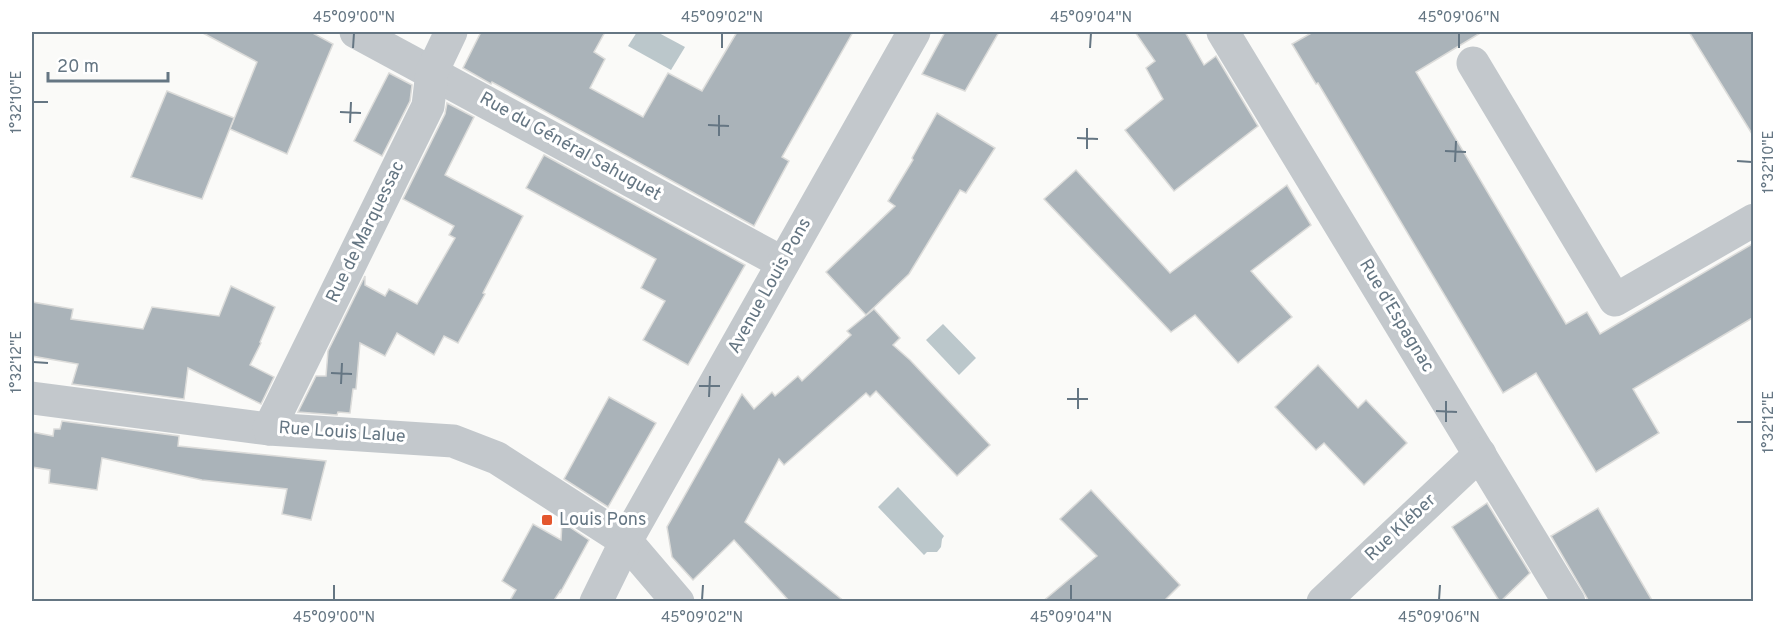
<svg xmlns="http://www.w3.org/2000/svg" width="1785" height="633" viewBox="0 0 1785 633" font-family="Overpass,sans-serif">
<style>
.water{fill:#bbc7cb}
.building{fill:#aab3b9;stroke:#dcdcda;stroke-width:1.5}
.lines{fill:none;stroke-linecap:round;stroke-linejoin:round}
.minor{stroke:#c3c8cc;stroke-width:33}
.ticks{fill:none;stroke:#657683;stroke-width:2}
.poi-dot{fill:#e4572e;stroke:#fff;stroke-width:2}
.labels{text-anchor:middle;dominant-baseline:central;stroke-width:6;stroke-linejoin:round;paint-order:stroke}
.street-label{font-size:18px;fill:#657683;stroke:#fff}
.poi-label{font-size:18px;fill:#657683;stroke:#fff;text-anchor:start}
.neatline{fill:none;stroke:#657683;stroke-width:2}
.ticks-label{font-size:15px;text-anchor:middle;fill:#657683}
</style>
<rect width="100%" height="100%" fill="#fafaf8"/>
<g class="water">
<polygon points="637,32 657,32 685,47 671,70 628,46"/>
<polygon points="943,324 976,358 959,375 926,340"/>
<polygon points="898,487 944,536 942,539 941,547 937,552 927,552 924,555 878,507"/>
</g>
<g class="building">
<polygon points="201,32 311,32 333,44 287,154 230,129 257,62"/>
<polygon points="481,32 605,32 594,52 605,59 590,88 643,117 668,73 702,91 737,32 853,32 782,157 789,161 754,226 492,82 491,84 463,68"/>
<polygon points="945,32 999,32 965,91 922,74"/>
<polygon points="1135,32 1185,32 1204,65 1216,56 1258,126 1174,191 1125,130 1163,99 1146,68 1155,61"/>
<polygon points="1313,32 1482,32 1416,72 1566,324 1587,312 1600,334 1754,243 1754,317 1633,389 1659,433 1596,472 1536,373 1503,393 1318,83 1316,84 1292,44"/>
<polygon points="1689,32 1754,32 1754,137"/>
<polygon points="389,73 412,85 410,101 382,156 354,141"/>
<polygon points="167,91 234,118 202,199 131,177"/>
<polygon points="447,103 474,117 445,175 523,216 483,293 485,294 458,343 444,336 434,355 397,333 385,356 360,343 356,389 353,389 350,413 338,412 337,415 298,412 316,376 326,376 328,351 365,276 365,285 385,296 389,289 417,304 455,238 449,235 454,226 403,199 445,114"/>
<polygon points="937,113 995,148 966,193 960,190 909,274 866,315 826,272 895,206 888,201 913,160 912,158"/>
<polygon points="544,155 745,265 688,365 643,340 665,301 641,288 656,259 526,188"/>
<polygon points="1076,170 1170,273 1287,185 1311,225 1251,271 1292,317 1238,363 1195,315 1171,332 1044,199"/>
<polygon points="231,286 275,307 260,342 261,343 250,365 274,377 261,404 188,368 184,399 72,384 78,364 32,356 32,302 73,309 71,319 143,329 152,307 219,316"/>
<polygon points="874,309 900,338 893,345 910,360 990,445 957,476 876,391 870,397 866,393 784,465 779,459 745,522 845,602 790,602 734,540 693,580 672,557 667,527 742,394 754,409 772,392 775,396 798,376 802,381 851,335 847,331"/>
<polygon points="1318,365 1358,408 1366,400 1407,443 1364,485 1324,443 1316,450 1275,407"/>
<polygon points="609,397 656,423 608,507 564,479"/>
<polygon points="62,421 179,436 178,446 326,461 311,520 282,514 287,489 202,480 102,458 97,490 49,483 50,470 32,467 32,432 53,436 54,429 60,429"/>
<polygon points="1091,490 1180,585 1163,602 1042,602 1097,556 1060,519"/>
<polygon points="1487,503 1530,573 1500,602 1452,527"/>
<polygon points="1598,508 1653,602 1589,602 1587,598 1551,536"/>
<polygon points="562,522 589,540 560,593 560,591 553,602 509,602 516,590 502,581 533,524 561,540"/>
</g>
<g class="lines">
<g class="minor">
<polyline points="356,32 783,263"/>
<polyline points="1223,32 1569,602"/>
<polyline points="1473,63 1615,300 1754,220"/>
<polyline points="32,398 269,429 453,441 497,458 626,541 678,602"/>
<polyline points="269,429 428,106 432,72 451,32"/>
<polyline points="596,602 626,541 914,32"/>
<polyline points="1323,602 1480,454"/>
</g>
</g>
<path class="ticks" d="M353 48 354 33M722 48V33M1090 48 1091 33M1459 48V33M33 102H48M340 112 361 113M350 123 351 102M708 125 729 126M719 136V115M1077 138 1098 139M1087 149V128M1445 151 1466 152M1737 161 1752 162M1455 162 1456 141M33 362 48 363M331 373 352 374M341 384 342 363M699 386H720M709 397 710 376M1067 399H1088M1078 409V388M1436 411 1457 412M1446 422V401M1737 422H1752M334 600V585M702 600 703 585M1071 600V585M1439 600 1440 585"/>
<rect class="poi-dot" x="541" y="514" width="12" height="12" rx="3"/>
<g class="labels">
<g class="street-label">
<text transform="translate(570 147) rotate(29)">Rue du Général Sahuguet</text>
<text transform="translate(366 232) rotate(-64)">Rue de Marquessac</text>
<text transform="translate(770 286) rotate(-61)">Avenue Louis Pons</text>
<text transform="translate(1396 316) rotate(59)">Rue d'Espagnac</text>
<text transform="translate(342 433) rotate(4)">Rue Louis Lalue</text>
<text transform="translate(1401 528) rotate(-43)">Rue Kléber</text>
</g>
<g class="poi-label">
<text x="559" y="520">Louis Pons</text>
</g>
</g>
<rect width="1785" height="633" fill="none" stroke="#ffffff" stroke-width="66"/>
<path d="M48 72v9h120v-9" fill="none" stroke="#657683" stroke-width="3"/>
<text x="57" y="72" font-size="18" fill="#657683" stroke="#ffffff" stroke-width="4.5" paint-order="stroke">20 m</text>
<rect x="33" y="33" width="1719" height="567" class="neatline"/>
<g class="ticks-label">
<text x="354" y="22">45°09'00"N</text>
<text x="722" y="22">45°09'02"N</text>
<text x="1091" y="22">45°09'04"N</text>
<text x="1459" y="22">45°09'06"N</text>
<text transform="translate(16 102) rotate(-90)" y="5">1°32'10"E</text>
<text transform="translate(1768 162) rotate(-90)" y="5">1°32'10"E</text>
<text transform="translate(16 362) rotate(-90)" y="5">1°32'12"E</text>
<text transform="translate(1768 422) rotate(-90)" y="5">1°32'12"E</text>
<text x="334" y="622">45°09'00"N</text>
<text x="702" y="622">45°09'02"N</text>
<text x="1071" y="622">45°09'04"N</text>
<text x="1439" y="622">45°09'06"N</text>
</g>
</svg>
